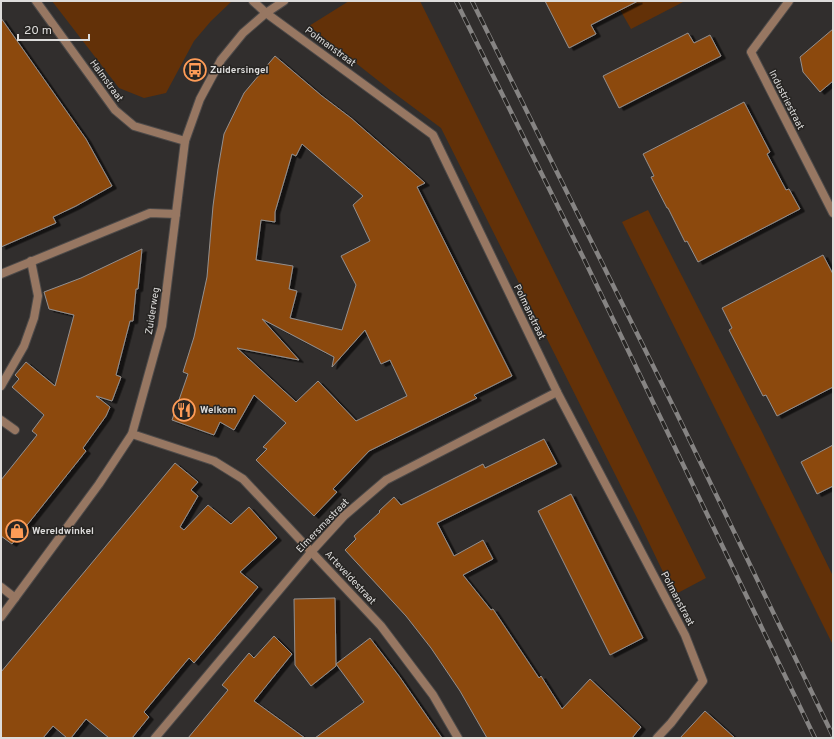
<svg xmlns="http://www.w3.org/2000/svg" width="834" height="739" viewBox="0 0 834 739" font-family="Overpass,sans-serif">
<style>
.green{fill:#633108}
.building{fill:#8c4811;stroke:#93908e;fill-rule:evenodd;filter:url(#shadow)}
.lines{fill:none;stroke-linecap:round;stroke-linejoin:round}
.service-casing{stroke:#4d4a49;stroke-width:10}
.minor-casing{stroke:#4d4a49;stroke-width:10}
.tertiary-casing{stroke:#4d4a49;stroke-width:10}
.service{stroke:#977762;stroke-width:8}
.minor{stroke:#977762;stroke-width:8}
.tertiary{stroke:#977762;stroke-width:8}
.rail-casing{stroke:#868483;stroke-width:4.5}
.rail{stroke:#272523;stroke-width:3;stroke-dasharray:9;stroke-linecap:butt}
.labels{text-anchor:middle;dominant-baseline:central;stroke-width:3;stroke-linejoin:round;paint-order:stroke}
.street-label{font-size:10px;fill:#dddcdb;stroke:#272523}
.poi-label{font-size:10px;font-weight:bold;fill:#dddcdb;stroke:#272523;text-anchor:start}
</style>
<defs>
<filter id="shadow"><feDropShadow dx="4.5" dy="2.5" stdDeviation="0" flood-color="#0009"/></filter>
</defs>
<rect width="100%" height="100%" fill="#312e2d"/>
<g class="green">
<polygon points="52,1 232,1 211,21 194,41 166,93 144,98 119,88"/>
<polygon points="349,1 420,1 706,578 674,595 639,522 441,128 390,90 309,26"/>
<polygon points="615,1 685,1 631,29"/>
<polygon points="648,210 761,430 833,576 833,645 622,222"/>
</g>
<g class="building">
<polygon points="545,1 638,1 591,25 596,34 569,48"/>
<polygon points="1,18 86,139 112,186 76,206 53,217 56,223 1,247"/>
<polygon points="833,29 833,81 820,92 803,72 800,57"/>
<polygon points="688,33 694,43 710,35 721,56 619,108 603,76"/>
<path d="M275 56 322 96 351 118 425 183 417 187 512 376 474 395 477 398 369 451 333 489 337 492 314 516 256 460 267 449 263 447 286 423 254 395 234 430 220 422 214 435 172 420 188 374 183 372 194 337 207 277 213 206 218 169 224 134 244 93ZM302 144 363 196 353 205 370 241 341 256 356 285 342 330 290 318 297 291 289 289 293 266 256 260 261 220 275 222V212L292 154 296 156ZM262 319 334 357 332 367 365 330 381 364 390 360 407 396 356 421 318 381 296 402 237 348 299 360Z"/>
<polygon points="744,102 770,152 767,154 786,190 789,189 800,209 698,262 687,241 685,242 668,208 667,208 651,177 654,176 643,154"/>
<polygon points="142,249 138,289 136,289 133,321 130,321 116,375 121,377 112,401 96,396 110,407 106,416 83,448 86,451 12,544 1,536 1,480 37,435 32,431 44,415 12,387 19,379 15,375 26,362 55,386 74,315 49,309 44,292 81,278"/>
<polygon points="823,255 833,274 833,387 777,416 766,395 763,396 729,330 732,328 722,308"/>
<polygon points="544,439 557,464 437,523 454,556 483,540 493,559 463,575 491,610 493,609 539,678 541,676 562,709 590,679 641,727 632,738 487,738 460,691 431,648 406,616 345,550 356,539 354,536 380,512 379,511 394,497 401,505 483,464 485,468"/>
<polygon points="833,445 833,486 817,494 801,462"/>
<polygon points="175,463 198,482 191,490 198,496 180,527 184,530 208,505 231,524 249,507 277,538 240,572 258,587 194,663 189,658 144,712 149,717 132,738 109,738 86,719 71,738 67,738 53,726 43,738 1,738 1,672"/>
<polygon points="571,494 643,638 610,655 538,511"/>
<polygon points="335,598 336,666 311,686 295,665 294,599"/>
<polygon points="274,636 292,654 254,701 305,738 188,738 228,690 222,685 249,653 254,658"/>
<polygon points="370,638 399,676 442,738 315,738 364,702 336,664"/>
<polygon points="705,711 735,738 680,738"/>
</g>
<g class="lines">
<g class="service-casing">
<g id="service">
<polyline points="1,386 24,346 34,318 38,296 31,261"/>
<polyline points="1,420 15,430"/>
<polyline points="1,587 15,598"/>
</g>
</g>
<g class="minor-casing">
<g id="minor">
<polyline points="36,1 115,110 134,126 185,141"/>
<polyline points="253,1 266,13 433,135 557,392 685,635 703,681 671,723 657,738"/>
<polyline points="789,1 751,52 833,213"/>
<polyline points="1,274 150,213 176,214"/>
<polyline points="132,434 214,461 243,479 381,626 433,695 458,738"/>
<polyline points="155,738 312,551 344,516 386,480 557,392"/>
</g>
</g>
<g class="tertiary-casing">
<polyline id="tertiary" points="1,617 99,484 132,434 162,326 185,141 200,99 221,60 243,33 266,13 284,1"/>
</g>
<use href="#service" class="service"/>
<use href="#minor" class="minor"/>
<use href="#tertiary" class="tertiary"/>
<g class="rail-casing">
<g id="rail">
<polyline points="456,1 584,259 815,738"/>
<polyline points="472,1 677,414 833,736"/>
</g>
</g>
<use href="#rail" class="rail"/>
</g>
<defs>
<g id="bus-ring" transform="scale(1.15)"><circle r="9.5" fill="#272523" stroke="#fe9c57" stroke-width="1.5"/><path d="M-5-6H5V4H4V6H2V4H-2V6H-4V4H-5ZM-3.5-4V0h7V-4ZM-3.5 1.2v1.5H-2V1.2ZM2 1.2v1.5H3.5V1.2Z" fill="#fe9c57"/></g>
<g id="restaurant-ring" transform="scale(1.15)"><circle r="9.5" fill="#272523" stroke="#fe9c57" stroke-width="1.5"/><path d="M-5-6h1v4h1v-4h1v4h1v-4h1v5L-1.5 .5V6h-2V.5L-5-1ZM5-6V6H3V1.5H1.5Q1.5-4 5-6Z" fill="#fe9c57"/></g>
<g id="shop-ring" transform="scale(1.15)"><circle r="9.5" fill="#272523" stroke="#fe9c57" stroke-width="1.5"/><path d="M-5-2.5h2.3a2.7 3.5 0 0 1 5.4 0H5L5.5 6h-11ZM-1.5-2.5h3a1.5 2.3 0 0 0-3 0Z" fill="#fe9c57"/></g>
</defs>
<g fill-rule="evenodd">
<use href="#bus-ring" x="195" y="70"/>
<use href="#restaurant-ring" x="184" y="410"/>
<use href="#shop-ring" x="17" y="531"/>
</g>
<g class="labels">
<g class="street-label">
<text transform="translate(330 47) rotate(36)">Polmanstraat</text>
<text transform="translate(106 81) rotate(54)">Halmstraat</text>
<text transform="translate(786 100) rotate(63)">Industriestraat</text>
<text transform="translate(153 311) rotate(-81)">Zuiderweg</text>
<text transform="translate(529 312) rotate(64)">Polmanstraat</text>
<text transform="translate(323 526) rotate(-46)">Elmersmastraat</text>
<text transform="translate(350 578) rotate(47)">Arteveldestraat</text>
<text transform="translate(677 599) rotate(62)">Polmanstraat</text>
</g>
<g class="poi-label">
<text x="210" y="70">Zuidersingel</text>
<text x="200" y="410">Welkom</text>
<text x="32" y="531">Wereldwinkel</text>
</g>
</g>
<rect width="834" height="739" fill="none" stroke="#dddcdb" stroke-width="4"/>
<path d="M18 34v6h71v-6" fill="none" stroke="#dddcdb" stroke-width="2"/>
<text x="24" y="34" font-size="12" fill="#dddcdb" stroke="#272523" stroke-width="3" paint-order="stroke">20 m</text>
</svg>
